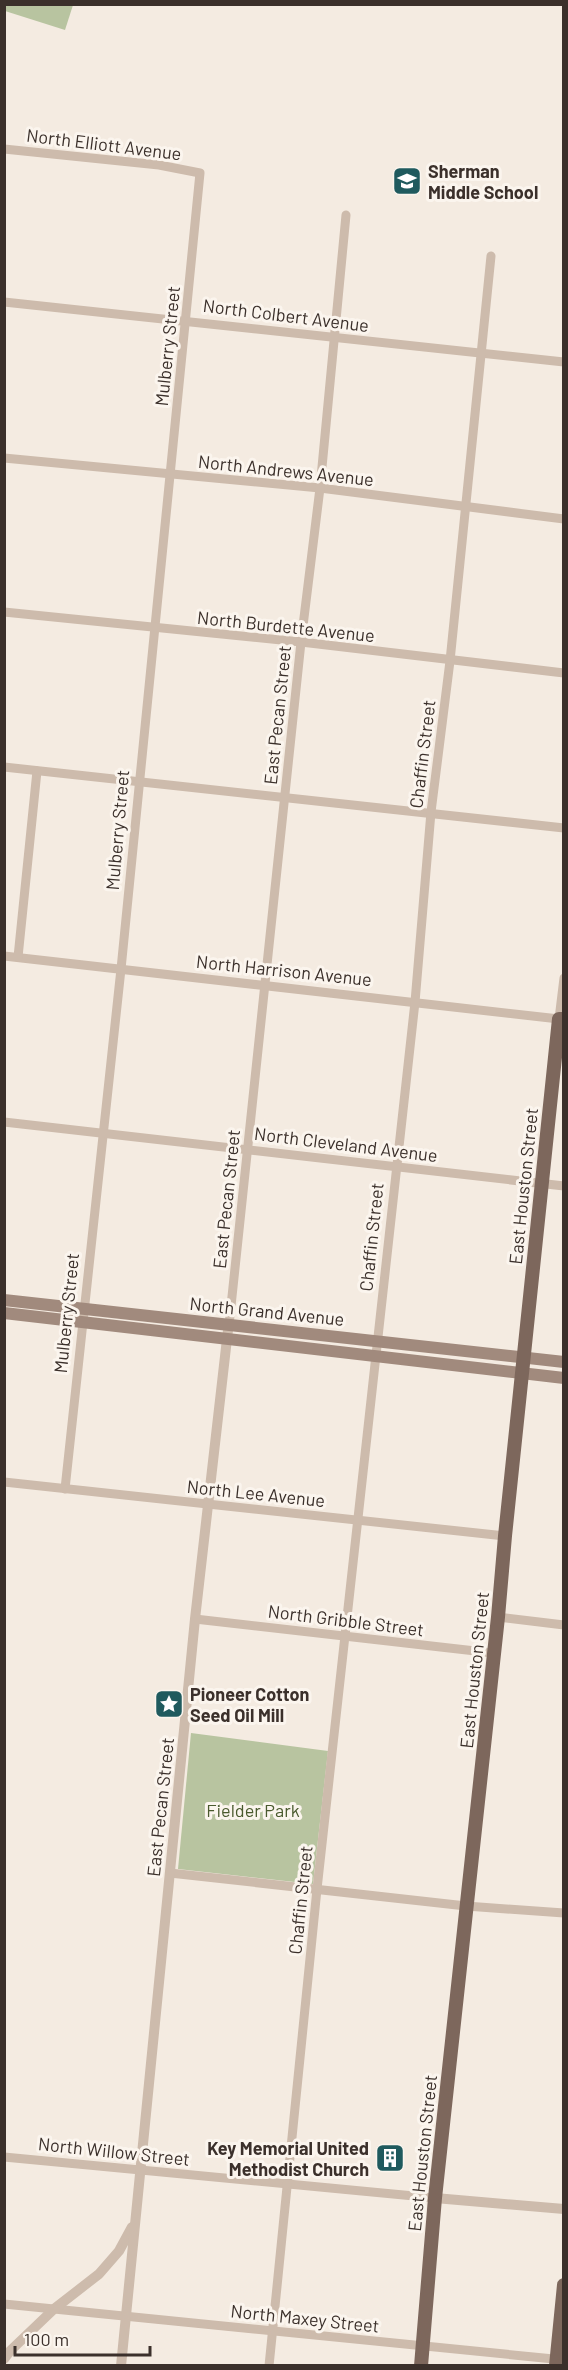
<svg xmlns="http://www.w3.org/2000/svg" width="568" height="2370" viewBox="0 0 568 2370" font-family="Barlow,sans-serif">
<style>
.green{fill:#b8c4a0}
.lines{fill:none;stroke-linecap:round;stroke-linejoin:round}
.minor{stroke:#cdbbac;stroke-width:9}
.tertiary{stroke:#cdbbac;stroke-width:10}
.secondary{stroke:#a18a7d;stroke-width:12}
.primary{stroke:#7d675c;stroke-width:14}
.labels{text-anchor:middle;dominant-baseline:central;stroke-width:6;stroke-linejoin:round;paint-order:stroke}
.street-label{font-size:18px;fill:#3b302b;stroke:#fbf5ee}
.poi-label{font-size:18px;font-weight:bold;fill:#3b302b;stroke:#fbf5ee;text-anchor:start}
.park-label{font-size:18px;fill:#4a5a2e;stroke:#fbf5ee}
</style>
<rect width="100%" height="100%" fill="#f4ebe1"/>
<g class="green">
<polygon points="5,4 73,4 73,5 65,30 5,11"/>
<polygon points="191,1733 328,1751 313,1884 178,1869"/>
</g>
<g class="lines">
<g class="minor">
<polyline points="4,149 159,165 200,173 121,969 65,1489"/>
<polyline points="4,302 564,362"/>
<polyline points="4,458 320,488 564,519"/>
<polyline points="4,612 301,642 564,673"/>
<polyline points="4,767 564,828"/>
<polyline points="4,956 559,1019 564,978"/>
<polyline points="18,957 37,771"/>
<polyline points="4,1122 564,1186"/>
<polyline points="229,1325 301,642 320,488 346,215"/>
<polyline points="4,1482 505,1536"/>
<polyline points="498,1617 564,1625"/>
<polyline points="195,1619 493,1653"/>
<polyline points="170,1873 466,1906 564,1913"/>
<polyline points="4,2157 435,2198"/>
<polyline points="4,2304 564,2360"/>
<polyline points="269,2366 317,1889 415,1002 431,812 450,661 491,256"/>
</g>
<g class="tertiary">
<polyline points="435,2198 564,2209"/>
<polyline points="4,2359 10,2351 54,2309 99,2274 119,2251 132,2227"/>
<polyline points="121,2366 195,1619 228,1330"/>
</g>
<g class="secondary">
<polyline points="4,1300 564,1362"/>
<polyline points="4,1313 564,1378"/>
</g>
<g class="primary">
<polyline points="421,2366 435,2198 498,1617 505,1536 559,1019 564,1019"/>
<polyline points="556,2366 564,2285"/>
</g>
</g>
<defs>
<g id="school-square" transform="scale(1.5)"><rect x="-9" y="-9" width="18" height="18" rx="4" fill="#1f5a5e" stroke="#fbf5ee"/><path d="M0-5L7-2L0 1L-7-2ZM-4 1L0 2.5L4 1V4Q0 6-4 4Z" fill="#fff"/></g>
<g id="sight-square" transform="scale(1.5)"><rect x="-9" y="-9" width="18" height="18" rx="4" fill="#1f5a5e" stroke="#fbf5ee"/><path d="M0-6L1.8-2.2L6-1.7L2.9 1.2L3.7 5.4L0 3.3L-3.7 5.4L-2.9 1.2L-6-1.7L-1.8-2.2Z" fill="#fff"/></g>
<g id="building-square" transform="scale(1.5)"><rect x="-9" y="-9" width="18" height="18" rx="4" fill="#1f5a5e" stroke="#fbf5ee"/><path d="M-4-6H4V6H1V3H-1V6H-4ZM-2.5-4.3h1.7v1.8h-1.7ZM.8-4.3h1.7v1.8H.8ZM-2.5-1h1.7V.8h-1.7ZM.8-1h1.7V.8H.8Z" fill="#fff"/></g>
</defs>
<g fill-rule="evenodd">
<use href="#school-square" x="407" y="181"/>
<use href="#sight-square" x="169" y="1704"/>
<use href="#building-square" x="390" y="2158"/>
</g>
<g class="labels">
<g class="street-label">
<text transform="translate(104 144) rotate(7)">North Elliott Avenue</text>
<text transform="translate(286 315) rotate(7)">North Colbert Avenue</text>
<text transform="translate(167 346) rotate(-84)">Mulberry Street</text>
<text transform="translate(286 470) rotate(6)">North Andrews Avenue</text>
<text transform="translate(286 626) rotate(6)">North Burdette Avenue</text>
<text transform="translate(277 715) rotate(-84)">East Pecan Street</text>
<text transform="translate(422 754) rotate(-83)">Chaffin Street</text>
<text transform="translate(117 830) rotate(-85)">Mulberry Street</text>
<text transform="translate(284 970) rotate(6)">North Harrison Avenue</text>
<text transform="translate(346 1144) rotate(7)">North Cleveland Avenue</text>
<text transform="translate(523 1186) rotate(-84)">East Houston Street</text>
<text transform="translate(226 1199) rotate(-84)">East Pecan Street</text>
<text transform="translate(371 1237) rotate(-84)">Chaffin Street</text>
<text transform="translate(267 1311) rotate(6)">North Grand Avenue</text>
<text transform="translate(66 1313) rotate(-84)">Mulberry Street</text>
<text transform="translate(256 1493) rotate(6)">North Lee Avenue</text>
<text transform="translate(346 1620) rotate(7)">North Gribble Street</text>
<text transform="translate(474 1670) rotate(-84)">East Houston Street</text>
<text transform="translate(160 1807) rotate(-84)">East Pecan Street</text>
<text transform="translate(300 1900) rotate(-84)">Chaffin Street</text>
<text transform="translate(114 2151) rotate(6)">North Willow Street</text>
<text transform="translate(422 2153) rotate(-84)">East Houston Street</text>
<text transform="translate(305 2318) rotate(6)">North Maxey Street</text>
</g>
<g class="poi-label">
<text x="428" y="171">Sherman<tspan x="428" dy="21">Middle School</tspan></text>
<text x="190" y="1694">Pioneer Cotton<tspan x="190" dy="21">Seed Oil Mill</tspan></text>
<text x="369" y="2148" text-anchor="end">Key Memorial United<tspan x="369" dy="21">Methodist Church</tspan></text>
</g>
<g class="park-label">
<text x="253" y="1810">Fielder Park</text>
</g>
</g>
<rect width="568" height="2370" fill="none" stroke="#3b302b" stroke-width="12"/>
<path d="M15 2346v9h135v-9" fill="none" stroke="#3b302b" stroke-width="3"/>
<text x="24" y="2346" font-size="18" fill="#3b302b" stroke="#fbf5ee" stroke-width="4.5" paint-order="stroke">100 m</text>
</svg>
